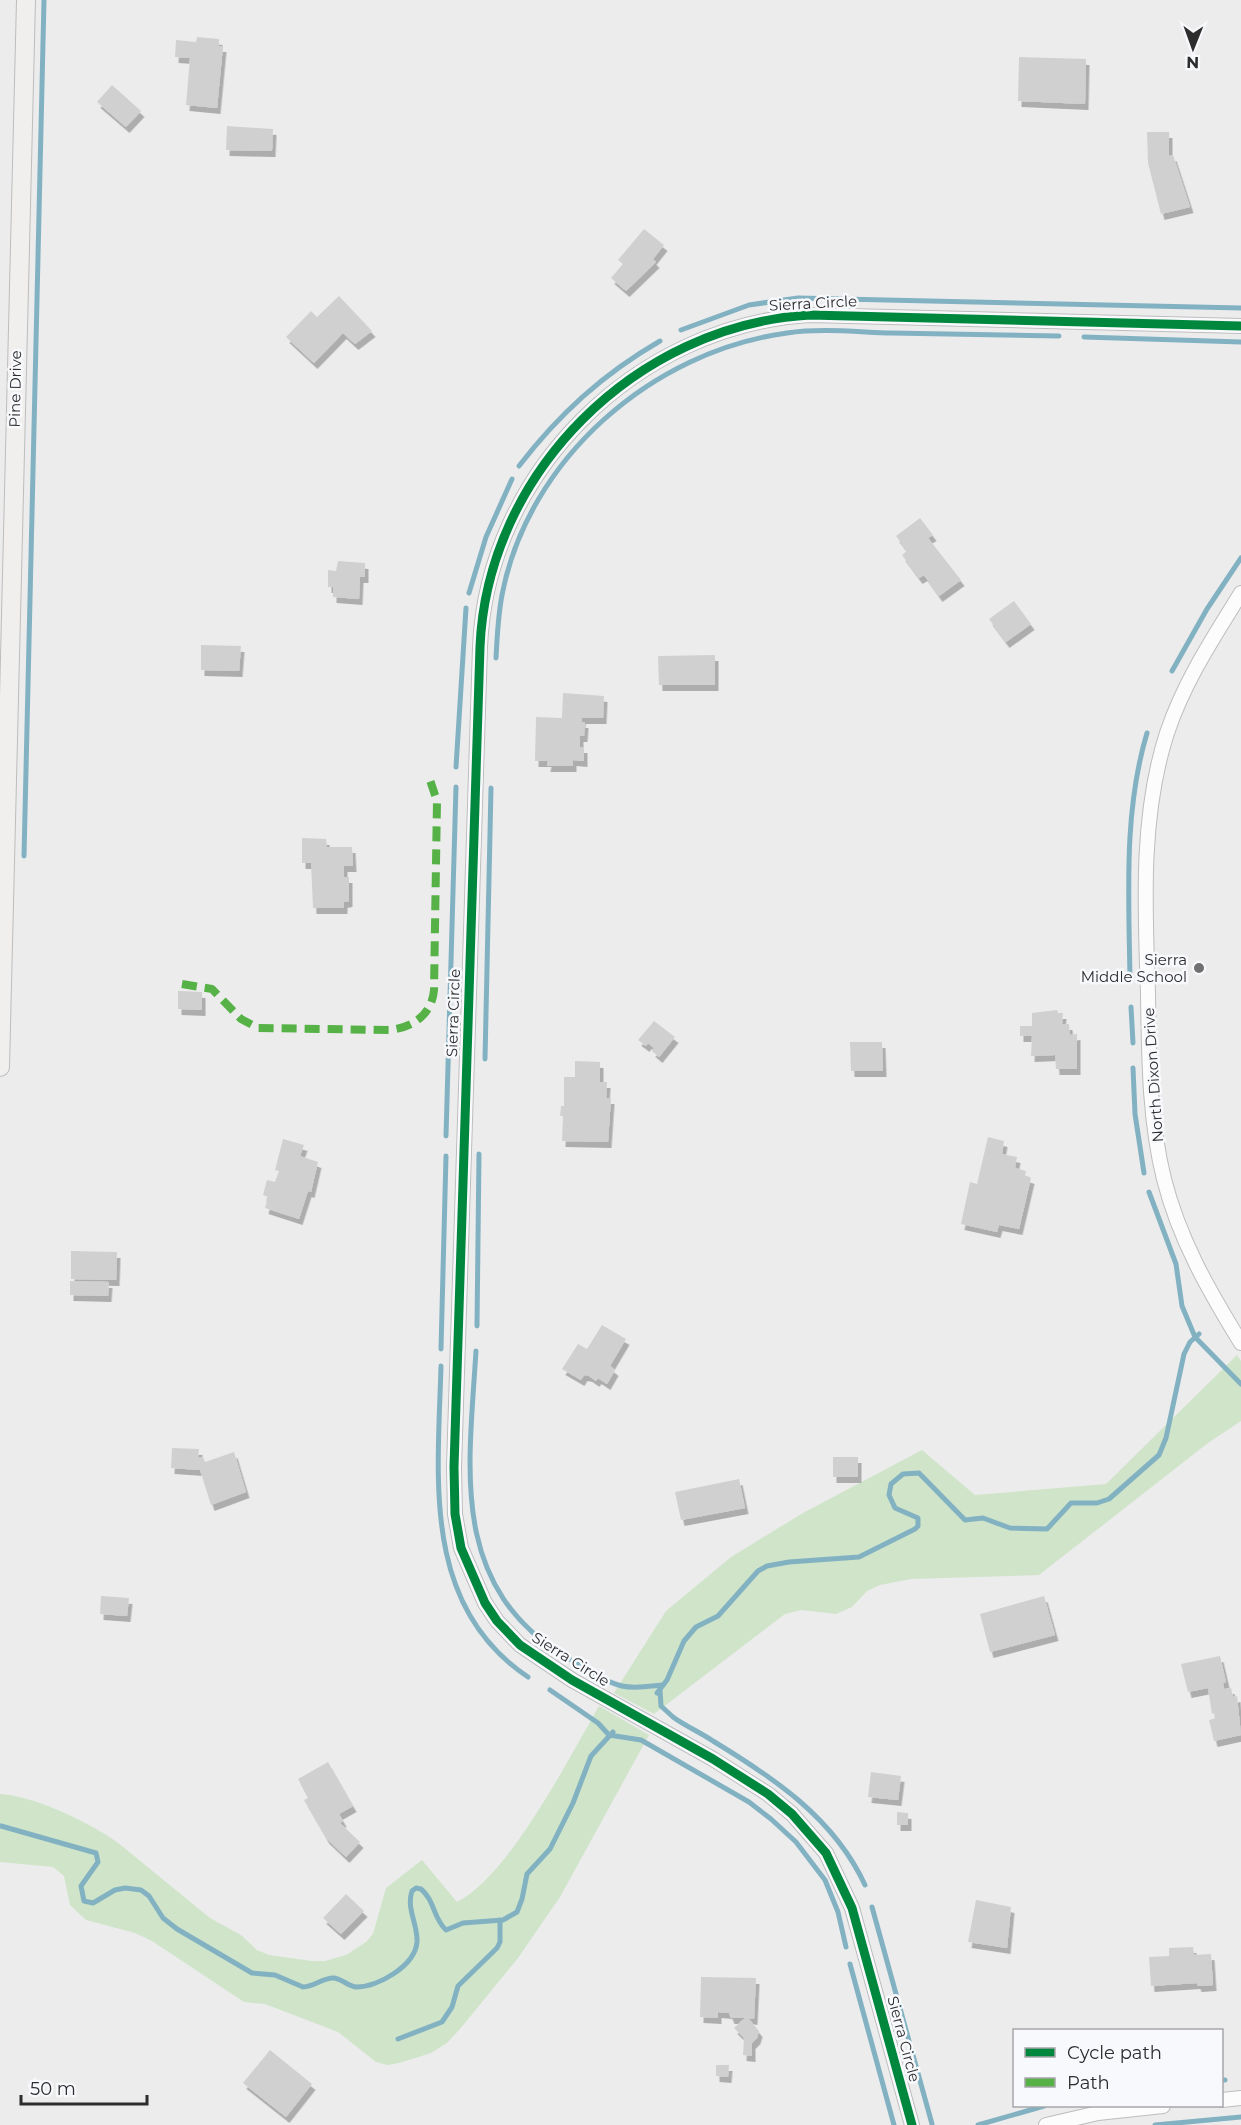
<svg xmlns="http://www.w3.org/2000/svg" width="1241" height="2125" viewBox="0 0 1241 2125" font-family="Montserrat,sans-serif">
<style>
.green{fill:#cfe4c9}
.lines{fill:none;stroke-linecap:round;stroke-linejoin:round}
.stream{stroke:#82b2c2;stroke-width:5}
.building{fill:#d1d0d0;filter:url(#shadow)}
.street-casing{stroke:#bdbdbe;stroke-width:16}
.secondary-casing{stroke:#bdbdbe;stroke-width:20}
.street{stroke:#fcfcfc;stroke-width:14}
.secondary{stroke:#f0efed;stroke-width:18}
.quiet{stroke:#56b246;stroke-width:8;stroke-dasharray:15 8;stroke-linecap:butt}
.cycleway-casing{stroke:#f8f9fc;stroke-width:13}
.cycleway{stroke:#00873e;stroke-width:9}
.poi-dot{fill:#707071;stroke:#f8f9fc;stroke-width:2}
.labels{text-anchor:middle;dominant-baseline:central;stroke-width:5;stroke-linejoin:round;paint-order:stroke}
.street-label{font-size:15px;fill:#2d2d2e;stroke:#f8f9fc}
.poi-label{font-size:15px;fill:#2d2d2e;stroke:#f8f9fc;text-anchor:end}
</style>
<defs>
<filter id="shadow"><feDropShadow dx="3.5" dy="6" stdDeviation="0" flood-color="#0004"/></filter>
</defs>
<rect width="100%" height="100%" fill="#ececed"/>
<g class="green">
<polygon points="1237,1355 1241,1361 1241,1421 1208,1443 1039,1575 911,1579 880,1585 867,1591 852,1607 836,1614 801,1610 785,1614 654,1714 614,1693 666,1611 731,1557 803,1513 922,1450 975,1495 1106,1484"/>
<path d="M599 1706 649 1735 560 1897 518 1958 460 2029 447 2043 431 2053 399 2063 388 2065 376 2062 338 2032 265 2004 244 2002 152 1941 135 1933 86 1920 70 1905 64 1876 53 1867 0 1862V1794C35 1796 88 1822 117 1842L210 1918 241 1935 257 1950 269 1955 312 1961H325L346 1955 366 1942 373 1934 386 1888 422 1860 457 1902C509 1876 569 1758 599 1706Z"/>
</g>
<g class="lines">
<g class="stream">
<polyline points="681,330 749,305 798,298 1241,308"/>
<polyline points="1084,337 1241,342"/>
<path d="M519 466C559 414 603 374 660 341"/>
<polyline points="469,593 486,537 512,479"/>
<path d="M496 658C497 637 498 616 502 595 528 459 652 351 787 333 821 328 857 332 891 333 947 334 1003 335 1059 336"/>
<polyline points="1172,671 1207,609 1241,558"/>
<polyline points="456,767 466,608"/>
<polyline points="24,856 44,0"/>
<path d="M1130 981C1129 898 1123 813 1147 733"/>
<polyline points="1131,1007 1133,1043"/>
<polyline points="485,1059 491,788"/>
<polyline points="1133,1068 1135,1114 1144,1173"/>
<polyline points="446,1136 456,787"/>
<polyline points="1149,1192 1176,1264 1182,1306 1195,1337 1241,1384"/>
<polyline points="477,1326 479,1154"/>
<polyline points="441,1349 446,1156"/>
<path d="M476 1351C469 1467 449 1582 561 1654 579 1665 602 1681 622 1686 635 1689 651 1686 663 1685"/>
<path d="M441 1366C438 1477 421 1606 528 1677"/>
<polyline points="550,1690 598,1723 609,1735 641,1740 749,1802 771,1819 796,1842 825,1880 838,1912 846,1947"/>
<path d="M660 1690 661 1706 673 1717C685 1726 700 1732 713 1741 774 1778 834 1818 865 1885"/>
<polyline points="657,1693 667,1680 684,1641 696,1627 718,1616 758,1571 767,1566 789,1562 859,1557 915,1529 918,1526 918,1518 895,1508 889,1495 891,1484 903,1474 919,1473 965,1520 983,1518 1010,1528 1047,1529 1071,1503 1097,1503 1109,1499 1159,1455 1166,1438 1184,1354 1190,1342 1199,1334"/>
<path d="M1 1826 96 1853 98 1862 81 1886 84 1901 93 1903 115 1890 125 1888 141 1890 149 1896 163 1918 177 1929 252 1973 275 1975 303 1987C314 1987 324 1977 334 1978 342 1979 348 1986 356 1987 378 1987 415 1966 417 1942 418 1924 406 1909 412 1891L416 1888 421 1889C435 1901 433 1918 446 1930L463 1923 503 1920 517 1912 522 1899 527 1874 550 1849 573 1803 591 1756 613 1732"/>
<polyline points="872,1907 932,2124"/>
<polyline points="850,1964 894,2125"/>
<polyline points="398,2039 442,2022 452,2007 458,1986 497,1948 500,1942 500,1920"/>
<polyline points="1222,2080 1225,2080"/>
<polyline points="978,2125 1044,2106"/>
<polyline points="1155,2125 1241,2117"/>
</g>
</g>
<g class="building">
<polygon points="197,37 219,39 219,46 223,46 217,108 186,105 190,58 175,57 176,40 196,42"/>
<polygon points="1019,57 1086,59 1085,104 1018,101"/>
<polygon points="112,85 141,111 126,127 97,102"/>
<polygon points="227,126 273,129 272,151 226,150"/>
<polygon points="1147,132 1169,132 1169,156 1173,155 1190,207 1161,214 1148,163"/>
<polygon points="644,229 664,245 653,259 656,262 626,291 611,278 623,264 618,260"/>
<polygon points="339,296 372,331 355,344 343,333 314,363 286,337 311,311 317,317"/>
<polygon points="920,518 933,535 928,538 961,580 939,596 924,575 919,578 902,555 907,551 896,536"/>
<polygon points="338,561 365,563 365,577 360,577 359,599 333,597 333,587 328,587 328,570 336,571"/>
<polygon points="1014,601 1031,624 1006,642 989,619"/>
<polygon points="201,645 241,646 239,671 201,670"/>
<polygon points="715,655 715,685 659,685 658,656"/>
<polygon points="563,693 604,696 603,718 582,718 582,722 585,722 584,736 580,736 580,747 584,747 584,761 573,760 573,766 547,766 548,761 535,761 536,717 562,718"/>
<polygon points="302,838 326,839 327,847 352,847 353,866 344,866 344,877 349,877 349,901 344,902 344,908 313,908 311,863 302,863"/>
<polygon points="178,991 202,992 202,1010 178,1009"/>
<polygon points="1057,1010 1058,1013 1063,1013 1062,1024 1069,1024 1070,1035 1077,1034 1077,1069 1056,1069 1055,1055 1031,1056 1032,1036 1020,1036 1020,1026 1032,1026 1032,1013"/>
<polygon points="654,1021 675,1037 659,1057 652,1051 654,1048 648,1043 646,1046 638,1040"/>
<polygon points="850,1042 882,1042 883,1071 851,1071"/>
<polygon points="575,1061 600,1062 600,1082 607,1082 606,1098 611,1098 608,1142 562,1141 563,1116 560,1116 561,1106 564,1106 564,1077 575,1077"/>
<polygon points="988,1137 1004,1141 1002,1154 1017,1157 1015,1168 1026,1171 1025,1176 1031,1178 1019,1229 999,1225 997,1232 961,1224 970,1182 977,1184"/>
<polygon points="283,1139 304,1145 300,1156 318,1162 311,1192 308,1191 299,1219 265,1208 268,1197 263,1195 267,1180 275,1182 279,1171 275,1170"/>
<polygon points="71,1251 117,1252 116,1280 71,1279"/>
<polygon points="70,1281 109,1282 108,1296 70,1295"/>
<polygon points="602,1325 626,1339 610,1366 615,1370 607,1384 598,1378 596,1381 589,1376 584,1375 581,1380 562,1369 578,1344 587,1349"/>
<polygon points="172,1448 199,1449 198,1458 203,1457 205,1462 234,1452 246,1492 211,1505 200,1470 171,1468"/>
<rect x="833" y="1457" width="25" height="20"/>
<polygon points="739,1479 745,1508 681,1520 675,1492"/>
<polygon points="101,1596 129,1598 127,1616 100,1614"/>
<polygon points="1044,1596 1055,1635 990,1652 980,1614"/>
<polygon points="1220,1656 1226,1682 1223,1683 1224,1689 1231,1688 1233,1697 1237,1696 1241,1735 1214,1741 1209,1720 1216,1718 1214,1713 1212,1714 1208,1688 1188,1692 1181,1664"/>
<polygon points="328,1762 353,1806 339,1814 343,1821 340,1823 360,1842 346,1857 326,1838 304,1800 308,1798 298,1779"/>
<polygon points="871,1772 901,1776 898,1800 868,1797"/>
<polygon points="897,1812 908,1813 908,1825 897,1825"/>
<polygon points="346,1894 364,1911 341,1934 323,1918"/>
<polygon points="976,1900 1011,1907 1007,1948 968,1942"/>
<polygon points="1193,1947 1194,1955 1211,1954 1213,1985 1198,1986 1197,1983 1151,1986 1149,1957 1169,1956 1169,1948"/>
<polygon points="701,1977 756,1978 754,2019 748,2018 759,2031 757,2038 752,2043 752,2056 743,2055 744,2038 734,2028 745,2018 731,2018 729,2013 718,2012 718,2018 700,2017"/>
<polygon points="270,2050 312,2084 286,2117 243,2083"/>
<polygon points="716,2065 729,2065 728,2077 716,2076"/>
</g>
<g class="lines">
<g class="street-casing">
<g id="street">
<path d="M1241 593C1213 638 1184 682 1167 733 1140 816 1145 908 1148 994 1149 1056 1149 1119 1164 1179 1179 1239 1209 1291 1241 1343"/>
<polyline points="1222,2100 1241,2098"/>
<path d="M912 2125 852 1908 826 1853 792 1814 768 1794 713 1759 572 1680 520 1645 497 1621 485 1603 461 1548 455 1514 454 1467 480 647C487 473 636 325 810 315L1241 326"/>
<polyline points="1046,2125 1098,2113 1163,2106"/>
</g>
</g>
<g class="secondary-casing">
<polyline id="secondary" points="0,1067 26,0"/>
</g>
<use href="#street" class="street"/>
<use href="#secondary" class="secondary"/>
<path class="quiet" d="M182 984 212 989 241 1019 258 1028 389 1030C412 1028 432 1015 434 990L437 801 430 780"/>
<g class="cycleway-casing">
<path id="cycleway" d="M912 2125 852 1908 826 1853 792 1814 768 1794 713 1759 572 1680 520 1645 497 1621 485 1603 461 1548 455 1514 454 1467 480 647C487 473 636 325 810 315L1241 326"/>
</g>
<use href="#cycleway" class="cycleway"/>
</g>
<circle class="poi-dot" cx="1199" cy="968" r="6"/>
<g class="labels">
<g class="street-label">
<text transform="translate(813 303) rotate(-3)">Sierra Circle</text>
<text transform="translate(15 389) rotate(-89)">Pine Drive</text>
<text transform="translate(453 1013) rotate(-88)">Sierra Circle</text>
<text transform="translate(1153 1075) rotate(-94)">North Dixon Drive</text>
<text transform="translate(571 1659) rotate(32)">Sierra Circle</text>
<text transform="translate(904 2039) rotate(75)">Sierra Circle</text>
</g>
<g class="poi-label">
<text x="1187" y="959">Sierra<tspan x="1187" dy="17">Middle School</tspan></text>
</g>
</g>
<rect x="1013" y="2029" width="210" height="78" fill="#f8f9fc" stroke="#a7a7aa" stroke-width="1.5"/>
<rect x="1025" y="2048" width="30" height="9" fill="#00873e" stroke="#a7a7aa" stroke-width="1.5"/>
<text x="1067" y="2059" font-size="18" fill="#2d2d2e">Cycle path</text>
<rect x="1025" y="2078" width="30" height="9" fill="#56b246" stroke="#a7a7aa" stroke-width="1.5"/>
<text x="1067" y="2089" font-size="18" fill="#2d2d2e">Path</text>
<g transform="translate(1193 48) rotate(181)" stroke="#f8f9fc" stroke-width="4.5" paint-order="stroke">
<path d="M0-4.5L10 22L0 15L-10 22Z" fill="#2d2d2e"/>
<text y="-9" font-size="16" font-weight="bold" text-anchor="middle" fill="#2d2d2e">N</text>
</g>
<path d="M21 2095v9h126v-9" fill="none" stroke="#2d2d2e" stroke-width="3"/>
<text x="30" y="2095" font-size="18" fill="#2d2d2e" stroke="#f8f9fc" stroke-width="4.5" paint-order="stroke">50 m</text>
</svg>
